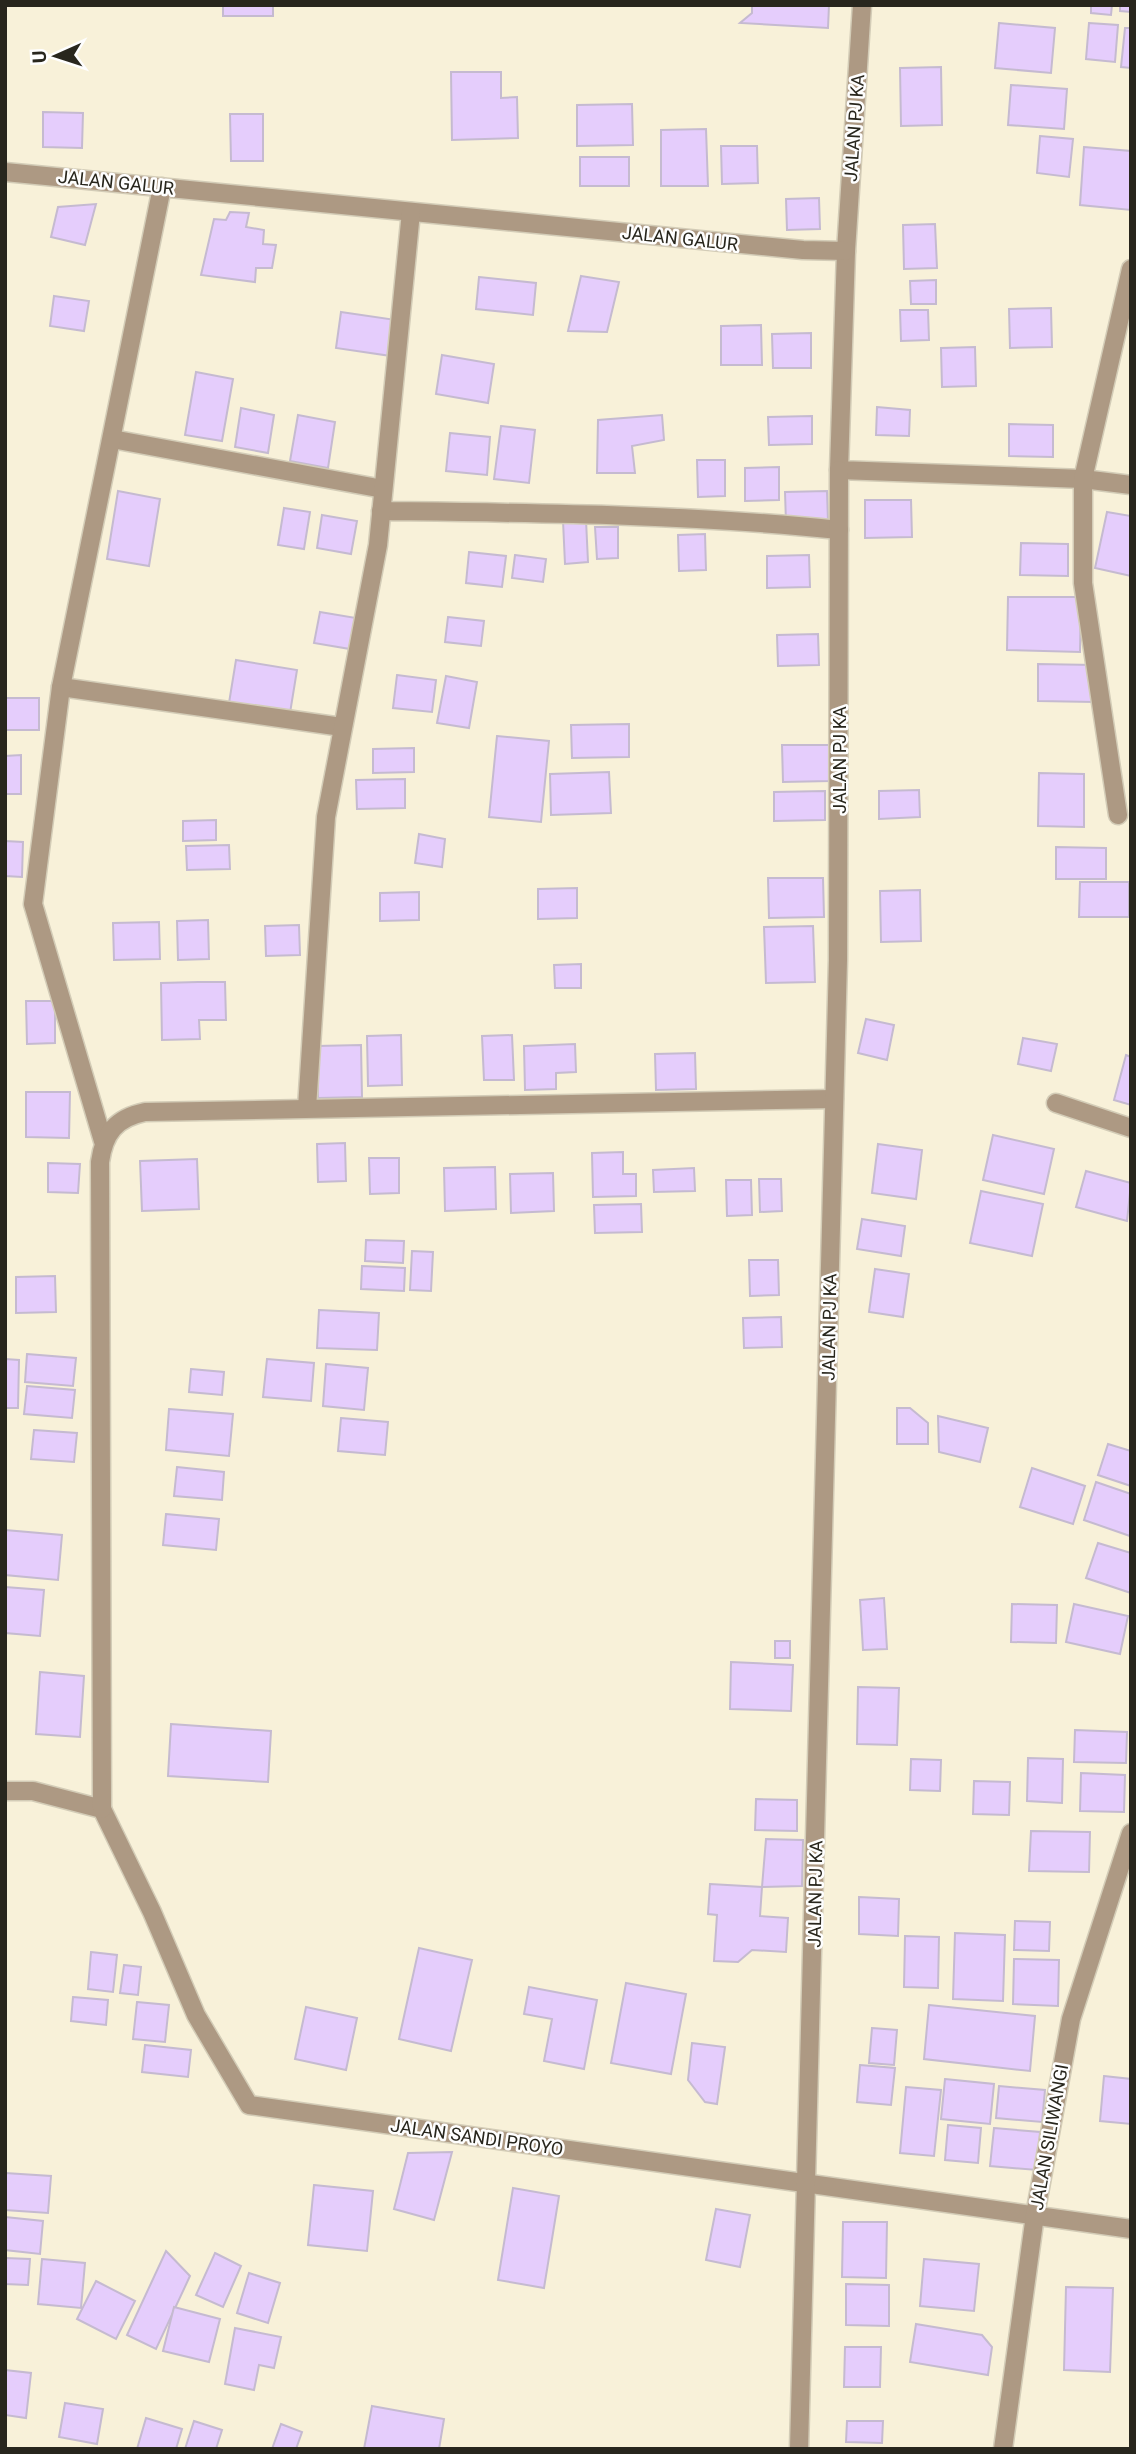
<svg xmlns="http://www.w3.org/2000/svg" width="1136" height="2454" viewBox="0 0 1136 2454" font-family="Roboto,sans-serif">
<style>
.building{fill:#e5cdfc;stroke:#c5bad0;stroke-width:2}
.lines{fill:none;stroke-linecap:round;stroke-linejoin:round}
.minor-casing{stroke:#d3ccb7;stroke-width:21}
.minor{stroke:#ad9983;stroke-width:18}
.labels{text-anchor:middle;dominant-baseline:central;stroke-width:5;stroke-linejoin:round;paint-order:stroke}
.street-label{font-size:18px;fill:#28261d;stroke:#fefefe}
</style>
<rect width="100%" height="100%" fill="#f8f1d9"/>
<g class="building">
<rect x="223" y="5" width="50" height="11"/>
<polygon points="752,5 829,5 828,28 740,23 752,13"/>
<polygon points="1091,5 1112,5 1111,15 1091,13"/>
<polygon points="1120,5 1131,5 1131,12 1120,11"/>
<polygon points="999,23 1055,28 1051,73 995,68"/>
<polygon points="1089,23 1118,25 1115,62 1086,59"/>
<polygon points="1125,28 1131,28 1131,68 1121,67"/>
<polygon points="941,67 942,125 901,126 900,68"/>
<polygon points="451,72 501,72 501,98 517,97 518,138 452,140"/>
<polygon points="1011,85 1067,89 1064,129 1008,125"/>
<polygon points="632,104 633,145 577,146 577,105"/>
<polygon points="43,112 83,113 82,148 43,147"/>
<polygon points="230,114 263,114 263,161 231,161"/>
<polygon points="706,129 708,186 661,186 661,130"/>
<polygon points="1040,136 1073,139 1069,177 1037,173"/>
<polygon points="721,146 757,146 758,183 722,184"/>
<polygon points="1084,147 1131,151 1131,210 1080,205"/>
<rect x="580" y="157" width="49" height="29"/>
<polygon points="819,198 820,229 787,230 786,199"/>
<polygon points="96,204 85,245 51,237 58,207"/>
<polygon points="230,212 249,213 246,227 264,230 263,244 276,245 272,268 256,268 255,282 201,275 214,219 226,220"/>
<polygon points="935,224 937,268 904,269 903,225"/>
<polygon points="581,276 619,282 607,332 568,331"/>
<polygon points="479,277 536,283 533,315 476,309"/>
<polygon points="936,280 936,304 911,304 910,281"/>
<polygon points="54,296 89,301 84,331 50,326"/>
<polygon points="1051,308 1052,347 1010,348 1009,309"/>
<polygon points="900,310 928,310 929,340 901,341"/>
<polygon points="341,312 396,320 391,356 336,348"/>
<polygon points="761,325 762,365 721,365 721,326"/>
<polygon points="811,333 811,368 773,368 772,334"/>
<polygon points="975,347 976,386 942,387 941,348"/>
<polygon points="442,355 494,364 488,403 436,394"/>
<polygon points="196,372 233,379 222,441 185,435"/>
<polygon points="877,407 910,410 909,436 876,435"/>
<polygon points="241,408 274,415 268,453 235,447"/>
<polygon points="298,415 335,422 328,468 290,461"/>
<polygon points="662,415 664,440 632,446 635,473 597,473 598,420"/>
<polygon points="812,416 812,444 769,445 768,417"/>
<polygon points="1009,424 1053,425 1053,457 1009,456"/>
<polygon points="501,426 535,430 529,483 494,479"/>
<polygon points="450,433 490,437 487,475 446,471"/>
<polygon points="697,460 725,460 725,496 698,497"/>
<polygon points="779,467 779,500 745,501 745,468"/>
<polygon points="118,491 160,499 149,566 107,559"/>
<polygon points="827,491 828,522 786,523 785,492"/>
<polygon points="865,500 911,500 912,537 865,538"/>
<polygon points="284,508 310,512 304,549 278,545"/>
<polygon points="1107,512 1131,516 1131,576 1095,568"/>
<polygon points="322,515 357,521 351,554 317,548"/>
<polygon points="586,520 588,562 565,564 563,521"/>
<polygon points="595,527 618,527 618,558 597,559"/>
<polygon points="705,534 706,570 679,571 678,535"/>
<polygon points="1021,543 1068,544 1068,576 1020,575"/>
<polygon points="469,552 506,556 502,587 466,583"/>
<polygon points="515,555 546,559 543,582 512,578"/>
<polygon points="809,555 810,587 767,588 767,556"/>
<polygon points="1008,597 1081,597 1080,652 1007,650"/>
<polygon points="320,612 356,618 350,649 314,643"/>
<polygon points="448,617 484,621 481,646 445,642"/>
<polygon points="818,634 819,665 778,666 777,635"/>
<polygon points="236,660 297,670 290,713 229,703"/>
<polygon points="1038,664 1094,665 1094,702 1038,701"/>
<polygon points="397,675 436,680 432,712 393,708"/>
<polygon points="446,676 477,682 469,728 437,723"/>
<rect x="5" y="698" width="34" height="32"/>
<polygon points="629,724 629,757 572,758 571,725"/>
<polygon points="497,736 549,741 541,822 489,817"/>
<polygon points="782,745 830,745 830,781 783,782"/>
<polygon points="414,748 414,772 373,773 373,749"/>
<polygon points="21,755 21,794 5,794 5,756"/>
<polygon points="609,772 611,813 551,815 550,774"/>
<polygon points="1039,773 1084,774 1084,827 1038,826"/>
<polygon points="405,779 405,808 357,809 356,780"/>
<polygon points="919,790 920,817 879,819 879,791"/>
<polygon points="825,791 825,820 774,821 774,792"/>
<polygon points="216,820 216,840 183,841 183,821"/>
<polygon points="419,834 445,839 442,867 415,863"/>
<polygon points="5,841 23,842 22,877 5,876"/>
<polygon points="229,845 230,869 187,870 186,846"/>
<polygon points="1056,847 1106,848 1106,879 1056,879"/>
<polygon points="768,878 823,878 824,917 769,918"/>
<polygon points="1080,882 1129,882 1129,917 1079,917"/>
<polygon points="577,888 577,918 538,919 538,889"/>
<polygon points="920,890 921,941 881,942 880,891"/>
<polygon points="419,892 419,920 380,921 380,893"/>
<polygon points="208,920 209,959 178,960 177,921"/>
<polygon points="159,922 160,959 114,960 113,923"/>
<polygon points="299,925 300,955 266,956 265,926"/>
<polygon points="813,926 815,982 766,983 764,927"/>
<polygon points="581,964 581,988 555,988 554,965"/>
<polygon points="198,982 225,982 226,1020 199,1020 200,1039 162,1040 161,983"/>
<polygon points="26,1001 55,1001 55,1043 27,1044"/>
<polygon points="866,1019 894,1025 887,1060 858,1053"/>
<polygon points="401,1035 402,1085 368,1086 367,1036"/>
<polygon points="512,1035 514,1080 484,1080 482,1036"/>
<polygon points="1023,1038 1057,1044 1051,1071 1018,1064"/>
<polygon points="575,1044 576,1072 556,1073 556,1089 525,1090 524,1046"/>
<polygon points="361,1045 362,1097 318,1098 317,1046"/>
<polygon points="695,1053 696,1089 656,1090 655,1054"/>
<polygon points="1126,1055 1131,1057 1131,1105 1114,1100"/>
<polygon points="26,1092 70,1092 69,1138 26,1137"/>
<polygon points="993,1135 1054,1149 1044,1194 983,1180"/>
<polygon points="345,1143 346,1181 318,1182 317,1144"/>
<polygon points="878,1144 922,1150 916,1199 872,1193"/>
<polygon points="623,1152 623,1174 636,1174 636,1196 593,1197 592,1153"/>
<polygon points="369,1158 399,1158 399,1193 370,1194"/>
<polygon points="197,1159 199,1209 142,1211 140,1161"/>
<polygon points="48,1163 80,1164 78,1193 48,1192"/>
<polygon points="495,1167 496,1209 445,1211 444,1168"/>
<polygon points="694,1168 695,1191 654,1192 653,1170"/>
<polygon points="1086,1171 1131,1183 1127,1221 1076,1207"/>
<polygon points="553,1173 554,1211 511,1213 510,1174"/>
<polygon points="759,1179 781,1179 782,1211 760,1212"/>
<polygon points="726,1180 751,1180 752,1215 727,1216"/>
<polygon points="981,1191 1043,1204 1032,1256 970,1243"/>
<polygon points="641,1204 642,1232 595,1233 594,1205"/>
<polygon points="862,1219 905,1226 901,1256 857,1249"/>
<polygon points="366,1240 404,1241 403,1263 365,1261"/>
<polygon points="412,1251 433,1252 431,1291 410,1290"/>
<polygon points="749,1260 778,1260 779,1295 750,1296"/>
<polygon points="362,1266 405,1268 404,1291 361,1289"/>
<polygon points="875,1269 909,1274 903,1317 869,1312"/>
<polygon points="55,1276 56,1312 16,1313 16,1277"/>
<polygon points="319,1310 379,1313 377,1350 317,1348"/>
<polygon points="781,1317 782,1347 744,1348 743,1318"/>
<polygon points="27,1354 76,1358 73,1386 25,1382"/>
<polygon points="5,1359 19,1360 18,1408 5,1408"/>
<polygon points="267,1359 314,1363 311,1401 263,1397"/>
<polygon points="326,1364 368,1368 364,1410 323,1406"/>
<polygon points="191,1369 224,1372 222,1395 189,1392"/>
<polygon points="27,1386 75,1390 72,1418 24,1414"/>
<polygon points="897,1408 910,1408 928,1423 928,1444 897,1444"/>
<polygon points="169,1409 233,1414 229,1456 166,1450"/>
<polygon points="938,1416 988,1428 980,1462 939,1452"/>
<polygon points="341,1418 388,1422 385,1455 338,1451"/>
<polygon points="34,1430 77,1433 74,1462 31,1459"/>
<polygon points="1108,1444 1131,1451 1131,1486 1098,1475"/>
<polygon points="177,1467 224,1472 222,1500 174,1496"/>
<polygon points="1032,1468 1085,1486 1073,1524 1020,1507"/>
<polygon points="1096,1482 1131,1494 1130,1536 1084,1520"/>
<polygon points="166,1514 219,1519 216,1550 163,1545"/>
<polygon points="5,1530 62,1535 58,1580 5,1575"/>
<polygon points="1098,1543 1131,1553 1131,1593 1086,1578"/>
<polygon points="5,1587 44,1590 40,1636 5,1633"/>
<polygon points="884,1598 887,1649 863,1650 860,1600"/>
<polygon points="1012,1604 1057,1605 1056,1643 1011,1642"/>
<polygon points="1074,1604 1128,1616 1120,1654 1066,1642"/>
<rect x="775" y="1641" width="15" height="17"/>
<polygon points="731,1662 793,1665 791,1711 730,1709"/>
<polygon points="40,1672 84,1676 80,1737 36,1734"/>
<polygon points="858,1687 899,1688 897,1745 857,1744"/>
<polygon points="171,1724 271,1731 268,1782 168,1776"/>
<polygon points="1075,1730 1127,1732 1126,1763 1074,1762"/>
<polygon points="1028,1758 1063,1759 1062,1803 1027,1801"/>
<polygon points="911,1759 941,1760 940,1791 910,1790"/>
<polygon points="1081,1773 1125,1775 1124,1812 1080,1811"/>
<polygon points="974,1781 1010,1782 1009,1815 973,1814"/>
<polygon points="756,1799 797,1800 797,1831 755,1830"/>
<polygon points="1031,1831 1090,1832 1089,1872 1029,1871"/>
<polygon points="766,1839 803,1840 802,1886 762,1887"/>
<polygon points="710,1884 762,1887 760,1916 788,1918 786,1952 752,1950 738,1962 714,1961 717,1915 708,1914"/>
<polygon points="859,1897 899,1899 898,1936 859,1934"/>
<polygon points="1015,1921 1050,1922 1049,1951 1014,1950"/>
<polygon points="955,1933 1005,1935 1003,2001 953,1999"/>
<polygon points="905,1936 939,1937 938,1988 904,1987"/>
<polygon points="419,1948 472,1960 451,2051 399,2039"/>
<polygon points="91,1952 117,1955 113,1992 88,1989"/>
<polygon points="1014,1959 1059,1960 1058,2006 1013,2004"/>
<polygon points="124,1965 141,1967 138,1995 120,1993"/>
<polygon points="626,1983 686,1994 671,2074 611,2063"/>
<polygon points="529,1987 597,2000 584,2069 544,2061 552,2019 524,2014"/>
<polygon points="73,1997 108,2000 106,2025 71,2021"/>
<polygon points="137,2002 169,2005 165,2042 133,2039"/>
<polygon points="929,2005 1035,2016 1030,2071 924,2059"/>
<polygon points="306,2007 357,2018 346,2070 295,2059"/>
<polygon points="872,2028 897,2030 894,2065 869,2063"/>
<polygon points="692,2043 725,2047 717,2104 705,2102 688,2080"/>
<polygon points="145,2045 191,2050 188,2077 142,2072"/>
<polygon points="860,2065 895,2068 891,2105 857,2102"/>
<polygon points="1104,2076 1131,2079 1131,2124 1100,2121"/>
<polygon points="945,2079 994,2084 990,2124 941,2119"/>
<polygon points="999,2086 1045,2090 1042,2122 996,2118"/>
<polygon points="906,2087 941,2090 934,2156 900,2153"/>
<polygon points="948,2125 981,2128 978,2163 945,2160"/>
<polygon points="994,2128 1040,2132 1037,2170 990,2166"/>
<polygon points="452,2152 434,2220 394,2209 408,2153"/>
<polygon points="5,2173 51,2176 48,2213 5,2210"/>
<polygon points="314,2185 373,2191 367,2251 308,2245"/>
<polygon points="513,2188 559,2196 544,2288 498,2280"/>
<polygon points="716,2209 750,2215 740,2267 706,2260"/>
<polygon points="5,2217 43,2221 40,2254 5,2250"/>
<polygon points="843,2222 887,2222 886,2278 842,2277"/>
<polygon points="166,2251 190,2276 156,2349 127,2335"/>
<polygon points="215,2253 241,2266 223,2307 196,2295"/>
<polygon points="5,2258 30,2259 28,2285 5,2284"/>
<polygon points="42,2259 85,2263 81,2308 38,2304"/>
<polygon points="924,2259 979,2264 974,2311 920,2306"/>
<polygon points="249,2273 280,2283 268,2323 237,2313"/>
<polygon points="96,2281 135,2301 116,2339 77,2319"/>
<polygon points="846,2284 889,2285 889,2326 846,2325"/>
<polygon points="1066,2287 1113,2288 1110,2372 1064,2370"/>
<polygon points="174,2307 220,2319 209,2362 163,2351"/>
<polygon points="916,2324 982,2335 992,2347 988,2375 910,2362"/>
<polygon points="235,2328 281,2337 274,2368 259,2365 254,2390 225,2384"/>
<polygon points="845,2347 881,2347 880,2387 844,2387"/>
<polygon points="5,2370 31,2373 26,2418 5,2415"/>
<polygon points="65,2403 103,2409 97,2444 59,2437"/>
<polygon points="372,2406 444,2419 439,2449 364,2449"/>
<polygon points="146,2418 182,2429 176,2449 137,2449"/>
<polygon points="194,2421 222,2430 216,2449 185,2449"/>
<polygon points="847,2421 883,2421 882,2443 846,2442"/>
<polygon points="281,2424 302,2432 296,2449 272,2449"/>
</g>
<g class="lines">
<g class="minor-casing">
<g id="minor">
<polyline points="862,5 846,251 839,470 1083,479 1131,485"/>
<polyline points="5,172 803,250 846,251"/>
<polyline points="112,439 383,489"/>
<path d="M381 511C534 513 687 514 839 530"/>
<polyline points="61,687 342,727"/>
<polyline points="1118,815 1083,583 1083,479 1131,269"/>
<polyline points="1056,1103 1131,1128"/>
<polyline points="307,1108 326,817 378,545 411,212"/>
<polyline points="103,1141 33,904 61,687 162,187"/>
<polyline points="5,1791 33,1791 102,1809 152,1912 196,2015 249,2105 1131,2229"/>
<path d="M102 1809 100 1162C104 1133 116 1118 145 1112L834 1099"/>
<polyline points="799,2449 838,960 839,470"/>
<polyline points="1003,2449 1035,2215 1071,2019 1131,1833"/>
</g>
</g>
<use href="#minor" class="minor"/>
</g>
<g class="labels">
<g class="street-label">
<text transform="translate(854 128) rotate(-86)">JALAN PJ KA</text>
<text transform="translate(116 182) rotate(6)">JALAN GALUR</text>
<text transform="translate(680 238) rotate(6)">JALAN GALUR</text>
<text transform="translate(839 760) rotate(-90)">JALAN PJ KA</text>
<text transform="translate(829 1327) rotate(-89)">JALAN PJ KA</text>
<text transform="translate(815 1894) rotate(-89)">JALAN PJ KA</text>
<text transform="translate(477 2137) rotate(8)">JALAN SANDI PROYO</text>
<text transform="translate(1049 2137) rotate(-80)">JALAN SILIWANGI</text>
</g>
</g>
<rect width="1136" height="2454" fill="none" stroke="#28261d" stroke-width="14"/>
<g transform="translate(56 56) rotate(267)" stroke="#fefefe" stroke-width="5" paint-order="stroke">
<path d="M0-5L12 26L0 18L-12 26Z" fill="#28261d"/>
<text y="-10" font-size="19" font-weight="bold" text-anchor="middle" fill="#28261d">U</text>
</g>
</svg>
